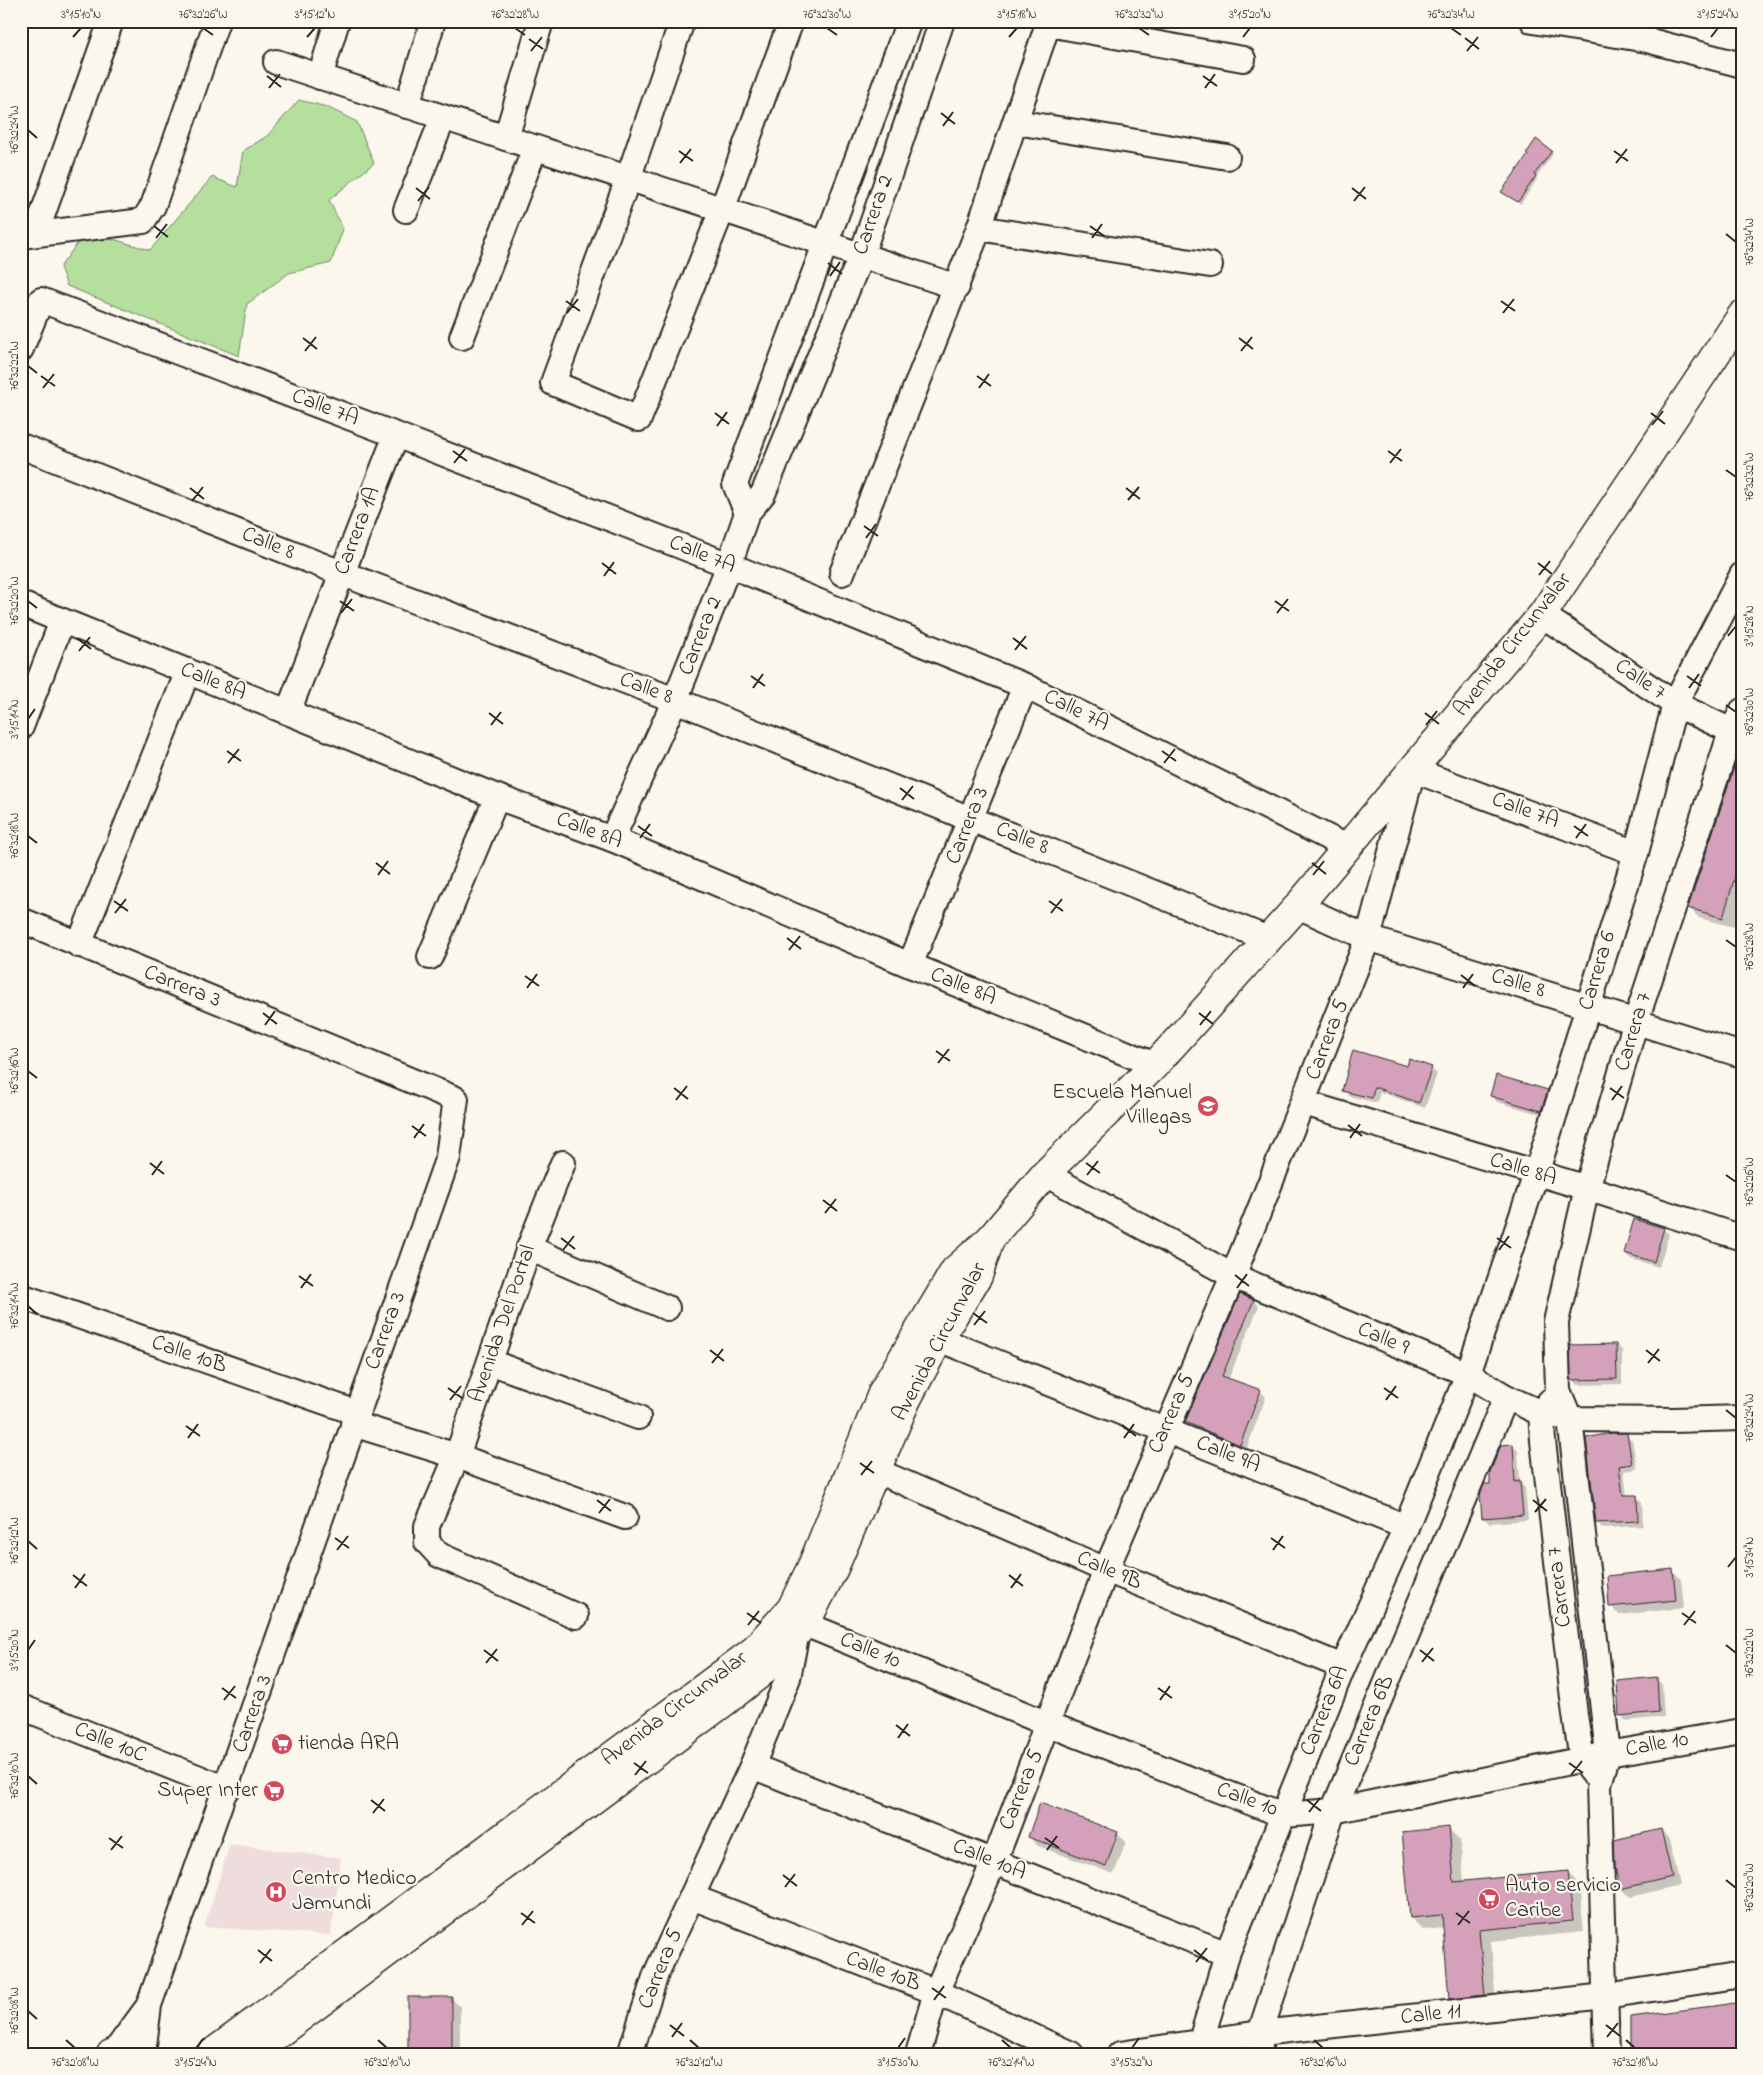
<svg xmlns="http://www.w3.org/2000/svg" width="1763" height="2075" viewBox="0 0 1763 2075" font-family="'Indie Flower',sans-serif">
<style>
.built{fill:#efdddd}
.green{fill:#b4df9c;stroke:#708564}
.shadow{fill:#0003}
.building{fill:#d4a0ba;stroke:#2b2b2b}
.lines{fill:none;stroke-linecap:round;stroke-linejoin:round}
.minor-casing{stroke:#2b2b2b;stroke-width:28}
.secondary-casing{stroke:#2b2b2b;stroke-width:31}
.minor{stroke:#fbf7ec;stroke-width:24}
.secondary{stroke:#fbf7ec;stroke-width:28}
.ticks{fill:none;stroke:#2b2b2b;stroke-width:2}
.labels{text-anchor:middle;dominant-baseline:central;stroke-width:4.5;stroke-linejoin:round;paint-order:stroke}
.street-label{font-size:22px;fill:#2b2b2b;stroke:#fbf7ec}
.poi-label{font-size:22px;fill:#2b2b2b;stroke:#fbf7ec;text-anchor:start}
.neatline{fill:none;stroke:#2b2b2b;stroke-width:2}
.ticks-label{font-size:12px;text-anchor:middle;fill:#2b2b2b}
</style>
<rect width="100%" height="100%" fill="#fbf7ec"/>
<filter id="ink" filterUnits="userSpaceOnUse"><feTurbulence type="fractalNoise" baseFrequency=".02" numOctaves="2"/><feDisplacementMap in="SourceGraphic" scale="10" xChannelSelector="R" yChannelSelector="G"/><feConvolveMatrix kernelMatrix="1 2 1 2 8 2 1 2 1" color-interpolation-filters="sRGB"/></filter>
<g filter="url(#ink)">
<polygon class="built" points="230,1844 341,1858 331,1935 204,1927"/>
<polygon class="green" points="299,100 327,107 357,122 374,163 329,200 343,229 331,263 289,273 247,304 239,356 67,286 60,267 82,237 116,240 150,250 212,177 237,187 243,151 267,136"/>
<g class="shadow">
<polygon points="1551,152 1553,154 1536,178 1537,179 1521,204 1503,192"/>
<polygon points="1742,758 1742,899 1734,927 1699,918 1689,908"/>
<polygon points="1408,1067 1431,1068 1437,1074 1425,1108 1380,1092 1377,1103 1349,1096 1344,1090"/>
<polygon points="1547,1091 1553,1097 1547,1116 1497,1102 1491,1096"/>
<polygon points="1663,1229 1669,1234 1659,1267 1631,1259 1625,1253"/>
<polygon points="1253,1301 1259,1306 1228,1380 1260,1391 1266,1397 1246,1450 1192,1427 1186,1422"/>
<polygon points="1616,1345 1622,1350 1622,1384 1578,1385 1573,1379"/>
<polygon points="1626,1435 1632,1440 1637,1469 1624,1471 1627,1496 1636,1496 1642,1502 1643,1526 1602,1528 1597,1522"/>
<polygon points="1512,1445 1518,1451 1520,1483 1525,1488 1528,1520 1489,1523 1483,1517 1492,1485"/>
<polygon points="1673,1571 1681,1579 1684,1608 1619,1615 1611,1606"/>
<polygon points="1656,1679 1662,1684 1664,1717 1626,1721 1621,1715"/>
<polygon points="1041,1804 1118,1833 1126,1842 1114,1874 1038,1846 1029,1837"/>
<polygon points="1448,1828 1460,1840 1464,1882 1567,1872 1579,1884 1584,1932 1491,1941 1496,2006 1462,2010 1451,1998 1444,1928 1423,1930 1411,1918 1403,1833"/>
<polygon points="1661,1830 1669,1839 1680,1885 1630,1897 1621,1889 1616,1867"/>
<polygon points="451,1998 460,2007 460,2054 409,2054"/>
</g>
<g class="building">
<polygon points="1536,139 1552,151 1534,175 1536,176 1518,202 1501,192 1528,155 1526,154"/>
<polygon points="1740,749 1742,750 1742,852 1723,918 1688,908"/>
<polygon points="1353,1050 1407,1066 1409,1059 1432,1067 1419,1103 1374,1087 1372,1098 1342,1091"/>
<polygon points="1496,1075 1548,1090 1541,1111 1490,1096"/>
<polygon points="1634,1219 1664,1228 1654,1262 1624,1253"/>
<polygon points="1240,1294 1254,1300 1222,1376 1261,1390 1240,1445 1185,1422"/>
<polygon points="1616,1344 1617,1379 1571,1380 1570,1345"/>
<polygon points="1611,1433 1627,1433 1632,1464 1619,1466 1623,1495 1637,1495 1638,1521 1596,1523 1586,1438"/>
<polygon points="1513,1444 1515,1482 1520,1481 1523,1515 1482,1518 1480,1494 1484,1484 1490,1484 1490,1472 1501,1445"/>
<polygon points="1673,1569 1676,1600 1609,1607 1607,1576"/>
<polygon points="1657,1677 1659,1712 1619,1716 1617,1681"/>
<polygon points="1040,1803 1118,1832 1106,1866 1028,1837"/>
<polygon points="1449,1827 1454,1882 1568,1871 1573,1921 1479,1930 1485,1995 1449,1999 1442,1915 1410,1918 1402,1832"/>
<polygon points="1661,1829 1672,1877 1620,1889 1615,1868 1614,1840"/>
<rect x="408" y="1997" width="44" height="57"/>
<polygon points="1742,2002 1742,2054 1631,2054 1631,2017"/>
</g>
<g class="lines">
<g class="minor-casing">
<g id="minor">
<polyline points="682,21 628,179 553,383 639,419 722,210 791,21"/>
<polyline points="1533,21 1647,40 1742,65"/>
<polyline points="1048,24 1243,59"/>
<polyline points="276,62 957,287"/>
<polyline points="320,77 337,21"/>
<polyline points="407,106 433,21"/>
<polyline points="1016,122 1227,157"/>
<polyline points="506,138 541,21"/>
<polyline points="406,210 443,118"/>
<polyline points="979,228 1210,265"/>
<polyline points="36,233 111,21"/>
<polyline points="21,236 143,221 153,206 217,21"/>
<polyline points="462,337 535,148"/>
<polyline points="21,349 41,300 396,435 729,565 1025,686 1347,847"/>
<polyline points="21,446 341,573 675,700 1268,939"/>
<polyline points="747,513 735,484 909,21"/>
<polyline points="842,573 979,228 1049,21"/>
<polyline points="21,604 497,797 612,839 910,965 1155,1065"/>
<polyline points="1542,615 1675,704 1742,736"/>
<polyline points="288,712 396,435"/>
<polyline points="21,727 62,621"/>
<polyline points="612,839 675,700 729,565 747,513 763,494 861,256 942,21"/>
<polyline points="1298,906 1368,938 1742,1055"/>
<polyline points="21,920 456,1099 448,1157 149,2005 143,2054"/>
<polyline points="79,945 188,671"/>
<polyline points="430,957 497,797"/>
<polyline points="910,965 1025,686"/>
<polyline points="1304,1103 1587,1188 1742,1238"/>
<polyline points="563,1163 529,1248 457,1456 427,1526 427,1542 439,1555 576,1616"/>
<polyline points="1045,1174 1233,1276 1468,1374 1506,1397 1541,1413 1570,1419 1673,1420 1742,1418"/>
<polyline points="529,1248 667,1308"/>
<polyline points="21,1296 357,1413"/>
<polyline points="939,1339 1406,1527"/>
<polyline points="490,1362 638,1417"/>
<polyline points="1550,1401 1541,1413 1543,1441 1575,1715 1582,1760 1591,1772"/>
<polyline points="353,1424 457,1456 625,1517"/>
<polyline points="877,1471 1106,1570 1343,1667"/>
<polyline points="805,1624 1048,1724 1283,1815 1333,1811 1608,1754 1742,1731"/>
<polyline points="21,1707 227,1789"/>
<polyline points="752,1766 1227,1954"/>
<polyline points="692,1897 936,1992 1071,2054"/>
<polyline points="114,2053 147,2008"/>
<polyline points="630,2054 656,1974 752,1766 788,1678 796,1637"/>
<polyline points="918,2054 936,1992 994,1862 1106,1570 1233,1276 1368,938 1413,770 1636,853"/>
<polyline points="1120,2054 1260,2033 1606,1996 1742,1975"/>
<polyline points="1197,2054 1227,1954 1343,1667 1406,1527 1468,1374 1536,1174 1636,853 1675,704 1742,575"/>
<polyline points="1260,2054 1260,2033 1333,1811 1506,1397"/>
<polyline points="1607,2054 1599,1784 1608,1754 1570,1419 1558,1390 1556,1322 1587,1188 1636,1021 1731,732 1742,711"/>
</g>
</g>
<g class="secondary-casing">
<g id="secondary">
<polyline points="111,2054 123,2054"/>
<polyline points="211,2054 752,1652 791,1609 812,1566 883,1391 955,1270 990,1239 1045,1174 1155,1065 1298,906 1542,615 1742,315"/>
<polyline points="251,2054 727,1700 761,1673 805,1624 834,1568 906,1401 939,1339 978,1276 990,1239"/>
</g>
</g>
<use href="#minor" class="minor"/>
<use href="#secondary" class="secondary"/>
</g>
</g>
<path class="ticks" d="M203 28 213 35M515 28 525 35M827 28 837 35M1139 28 1149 35M1451 28 1461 35M73 37 81 28M307 37 315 28M1009 37 1017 28M1243 37 1250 28M1711 37 1718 28M1465 38 1479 49M529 39 543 49M531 51 542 37M1467 51 1478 37M267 76 281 87M1203 76 1217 86M269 88 280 74M1205 88 1215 74M941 113 955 124M943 126 953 112M28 130 37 138M679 151 693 161M1614 151 1628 161M680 163 691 149M1616 163 1627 149M416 188 430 199M1352 188 1366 199M418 201 429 187M1354 201 1365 187M154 226 168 237M1090 226 1104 236M1726 234 1736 242M156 238 167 224M1092 238 1102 224M828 263 842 274M830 276 840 262M566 301 580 311M1501 301 1515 311M567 313 578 299M1503 313 1514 299M303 338 317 349M1239 338 1253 349M305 351 316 337M1241 351 1252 337M28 366 37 373M41 376 55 386M977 376 991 386M43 388 54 374M979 388 989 374M715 413 729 424M1651 413 1665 424M1652 425 1663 411M717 426 727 412M453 451 467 461M1388 451 1402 461M454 463 465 449M1390 463 1401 449M1726 470 1736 477M190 488 204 499M1126 488 1140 499M1128 500 1139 487M192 501 203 487M864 526 878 536M866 538 876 524M602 563 616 574M1538 563 1552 574M1539 575 1550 561M604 576 614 562M28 601 37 608M340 601 354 611M1275 601 1289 611M341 613 352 599M1277 613 1288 599M1728 636 1736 626M77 638 91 649M1013 638 1027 649M1015 650 1026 636M79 651 90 637M751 676 765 686M1687 676 1701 686M753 688 763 674M1689 688 1699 674M1726 705 1736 712M489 713 503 724M1425 713 1439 724M28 719 35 709M491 725 501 712M1426 725 1437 711M227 751 241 761M1162 751 1176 761M228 763 239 749M1164 763 1175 749M900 788 914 799M902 800 913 786M638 826 652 836M1574 826 1588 836M28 836 37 843M640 838 650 824M1576 838 1586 824M376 863 390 874M1312 863 1326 874M378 875 388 861M1313 875 1324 861M114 901 128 911M1049 901 1063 911M115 913 126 899M1051 913 1062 899M787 938 801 949M1726 940 1736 947M789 950 800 936M1461 975 1475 986M525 976 539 986M527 988 537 974M1463 988 1473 974M263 1013 277 1024M1199 1013 1213 1024M265 1025 275 1011M1200 1025 1211 1011M936 1051 950 1061M938 1063 949 1049M28 1071 37 1078M674 1088 688 1099M1610 1088 1624 1098M676 1100 687 1086M1612 1100 1622 1086M1348 1125 1362 1136M412 1126 426 1136M414 1138 424 1124M1350 1138 1360 1124M150 1163 164 1174M1086 1163 1100 1173M152 1175 162 1161M1087 1175 1098 1161M1726 1175 1736 1182M823 1200 837 1211M825 1213 836 1199M561 1238 575 1249M1497 1238 1511 1248M563 1250 574 1236M1499 1250 1509 1236M1235 1275 1249 1286M299 1276 313 1286M301 1288 311 1274M1237 1288 1247 1274M28 1306 37 1314M973 1313 987 1323M974 1325 985 1311M710 1350 724 1361M1646 1350 1660 1361M712 1363 723 1349M1648 1363 1659 1349M448 1388 462 1398M1384 1388 1398 1398M450 1400 461 1386M1386 1400 1396 1386M1726 1410 1736 1418M1122 1425 1136 1436M186 1426 200 1436M188 1438 198 1424M1124 1438 1134 1424M860 1463 874 1473M861 1475 872 1461M597 1500 611 1511M1533 1500 1547 1511M1535 1512 1546 1499M599 1513 610 1499M335 1538 349 1548M1271 1538 1285 1548M28 1541 37 1549M337 1550 348 1536M1273 1550 1283 1536M1728 1567 1736 1557M73 1575 87 1586M1009 1575 1023 1586M75 1588 85 1574M1011 1588 1021 1574M747 1613 761 1623M1682 1613 1696 1623M748 1625 759 1611M1684 1625 1695 1611M1726 1645 1736 1653M28 1650 35 1640M484 1650 498 1661M1420 1650 1434 1661M1422 1662 1433 1648M486 1663 497 1649M222 1688 236 1698M1158 1688 1172 1698M224 1700 235 1686M1160 1700 1170 1686M896 1725 910 1736M898 1738 908 1724M634 1763 648 1773M1569 1763 1583 1773M635 1775 646 1761M1571 1775 1582 1761M28 1776 37 1784M371 1800 385 1811M1307 1800 1321 1811M1309 1812 1320 1798M373 1813 384 1799M109 1838 123 1848M1045 1838 1059 1848M111 1850 122 1836M1047 1850 1057 1836M783 1875 797 1886M1726 1880 1736 1888M785 1887 795 1874M521 1913 535 1923M1456 1913 1470 1923M522 1925 533 1911M1458 1925 1469 1911M258 1950 272 1961M1194 1950 1208 1961M1196 1962 1207 1948M260 1963 271 1949M932 1988 946 1998M934 2000 944 1986M28 2011 37 2019M670 2025 684 2036M1606 2025 1620 2036M672 2037 682 2023M1607 2037 1618 2023M66 2040 75 2048M378 2040 387 2048M690 2040 699 2048M1002 2040 1011 2048M1314 2040 1323 2048M1626 2040 1635 2048M196 2048 204 2038M898 2048 905 2038M1132 2048 1139 2038"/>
<defs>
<g id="school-disc" transform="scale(1.125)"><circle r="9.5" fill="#d1495b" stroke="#fbf7ec"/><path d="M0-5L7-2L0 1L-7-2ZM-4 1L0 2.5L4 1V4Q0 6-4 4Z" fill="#fff"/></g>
<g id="supermarket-disc" transform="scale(1.125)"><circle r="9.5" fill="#d1495b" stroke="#fbf7ec"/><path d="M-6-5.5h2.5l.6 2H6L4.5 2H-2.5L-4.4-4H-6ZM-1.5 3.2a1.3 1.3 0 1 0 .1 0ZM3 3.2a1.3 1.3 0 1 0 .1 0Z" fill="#fff"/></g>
<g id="hospital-disc" transform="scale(1.125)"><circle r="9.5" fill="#d1495b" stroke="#fbf7ec"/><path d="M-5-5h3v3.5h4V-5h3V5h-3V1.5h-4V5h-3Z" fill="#fff"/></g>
</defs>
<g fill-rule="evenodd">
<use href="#school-disc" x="1208" y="1106"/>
<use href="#supermarket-disc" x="282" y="1744"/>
<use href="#supermarket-disc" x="274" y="1791"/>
<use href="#hospital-disc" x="276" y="1892"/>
<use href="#supermarket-disc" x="1489" y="1899"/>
</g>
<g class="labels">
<g class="street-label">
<text transform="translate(874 215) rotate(-71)">Carrera 2</text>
<text transform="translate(325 408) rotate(21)">Calle 7A</text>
<text transform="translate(358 531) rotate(-69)">Carrera 1A</text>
<text transform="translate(268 544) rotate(22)">Calle 8</text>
<text transform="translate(702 555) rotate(22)">Calle 7A</text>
<text transform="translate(701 636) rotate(-68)">Carrera 2</text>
<text transform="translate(1513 645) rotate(-52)">Avenida Circunvalar</text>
<text transform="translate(1640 680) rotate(34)">Calle 7</text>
<text transform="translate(213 682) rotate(22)">Calle 8A</text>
<text transform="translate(646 689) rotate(21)">Calle 8</text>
<text transform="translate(1076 711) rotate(26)">Calle 7A</text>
<text transform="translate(1525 811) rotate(20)">Calle 7A</text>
<text transform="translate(968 826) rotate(-68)">Carrera 3</text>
<text transform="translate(589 831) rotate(21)">Calle 8A</text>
<text transform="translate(1022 839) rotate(22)">Calle 8</text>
<text transform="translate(1598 971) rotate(-73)">Carrera 6</text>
<text transform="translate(1518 984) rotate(17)">Calle 8</text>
<text transform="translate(182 987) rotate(22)">Carrera 3</text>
<text transform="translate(963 987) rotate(22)">Calle 8A</text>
<text transform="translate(1634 1032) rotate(-73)">Carrera 7</text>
<text transform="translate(1328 1040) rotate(-69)">Carrera 5</text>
<text transform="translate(1523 1170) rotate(17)">Calle 8A</text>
<text transform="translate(503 1324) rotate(-71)">Avenida Del Portal</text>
<text transform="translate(386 1331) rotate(-70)">Carrera 3</text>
<text transform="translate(1383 1339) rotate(23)">Calle 9</text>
<text transform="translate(940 1342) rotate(-62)">Avenida Circunvalar</text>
<text transform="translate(189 1355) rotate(19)">Calle 10B</text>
<text transform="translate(1172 1414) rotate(-66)">Carrera 5</text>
<text transform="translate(1228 1455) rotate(22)">Calle 9A</text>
<text transform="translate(1109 1571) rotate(23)">Calle 9B</text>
<text transform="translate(1560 1587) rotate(-97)">Carrera 7</text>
<text transform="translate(870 1651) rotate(22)">Calle 10</text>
<text transform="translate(675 1709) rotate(-37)">Avenida Circunvalar</text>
<text transform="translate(1325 1711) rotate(-68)">Carrera 6A</text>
<text transform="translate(253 1714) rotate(-71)">Carrera 3</text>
<text transform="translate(1370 1721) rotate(-67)">Carrera 6B</text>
<text transform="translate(110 1743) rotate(22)">Calle 10C</text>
<text transform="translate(1657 1745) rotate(-10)">Calle 10</text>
<text transform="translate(1022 1790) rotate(-68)">Carrera 5</text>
<text transform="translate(1247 1800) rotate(20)">Calle 10</text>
<text transform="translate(989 1860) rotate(22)">Calle 10A</text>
<text transform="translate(661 1969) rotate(-68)">Carrera 5</text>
<text transform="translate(883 1972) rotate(21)">Calle 10B</text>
<text transform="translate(1431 2015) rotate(-6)">Calle 11</text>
</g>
<g class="poi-label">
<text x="1192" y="1093" text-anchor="end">Escuela Manuel<tspan x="1192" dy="25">Villegas</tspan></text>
<text x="298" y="1744">tienda ARA</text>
<text x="258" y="1791" text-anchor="end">Super Inter</text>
<text x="292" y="1879">Centro Medico<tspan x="292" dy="25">Jamundi</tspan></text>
<text x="1505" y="1886">Auto servicio<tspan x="1505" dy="25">Caribe</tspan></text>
</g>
</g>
<rect width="1763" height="2075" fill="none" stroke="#fbf7ec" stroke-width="55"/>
<rect x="28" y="28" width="1708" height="2020" class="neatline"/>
<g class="ticks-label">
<text x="81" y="18">3°15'10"N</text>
<text x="203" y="18">76°32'26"W</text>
<text x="315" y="18">3°15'12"N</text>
<text x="515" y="18">76°32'28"W</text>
<text x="827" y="18">76°32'30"W</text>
<text x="1017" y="18">3°15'18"N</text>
<text x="1139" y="18">76°32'32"W</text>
<text x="1250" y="18">3°15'20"N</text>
<text x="1451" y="18">76°32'34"W</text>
<text x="1718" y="18">3°15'24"N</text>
<text transform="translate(14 130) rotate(-90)" y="4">76°32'24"W</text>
<text transform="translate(1749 242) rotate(-90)" y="4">76°32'34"W</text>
<text transform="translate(14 366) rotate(-90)" y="4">76°32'22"W</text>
<text transform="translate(1749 477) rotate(-90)" y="4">76°32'32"W</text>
<text transform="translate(14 601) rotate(-90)" y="4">76°32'20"W</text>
<text transform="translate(1749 626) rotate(-90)" y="4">3°15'28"N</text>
<text transform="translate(1749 712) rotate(-90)" y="4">76°32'30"W</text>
<text transform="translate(14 719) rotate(-90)" y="4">3°15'14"N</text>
<text transform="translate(14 836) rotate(-90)" y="4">76°32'18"W</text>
<text transform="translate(1749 947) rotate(-90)" y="4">76°32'28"W</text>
<text transform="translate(14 1071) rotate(-90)" y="4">76°32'16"W</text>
<text transform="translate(1749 1182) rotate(-90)" y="4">76°32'26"W</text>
<text transform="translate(14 1306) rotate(-90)" y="4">76°32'14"W</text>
<text transform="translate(1749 1418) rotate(-90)" y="4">76°32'24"W</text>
<text transform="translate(14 1541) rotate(-90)" y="4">76°32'12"W</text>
<text transform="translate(1749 1557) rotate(-90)" y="4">3°15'34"N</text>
<text transform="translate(14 1650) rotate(-90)" y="4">3°15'20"N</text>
<text transform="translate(1749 1653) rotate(-90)" y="4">76°32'22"W</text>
<text transform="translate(14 1776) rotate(-90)" y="4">76°32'10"W</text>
<text transform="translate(1749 1888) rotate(-90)" y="4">76°32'20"W</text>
<text transform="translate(14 2011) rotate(-90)" y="4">76°32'08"W</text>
<text x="75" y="2066">76°32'08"W</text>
<text x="196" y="2066">3°15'24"N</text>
<text x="387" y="2066">76°32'10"W</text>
<text x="699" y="2066">76°32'12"W</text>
<text x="898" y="2066">3°15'30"N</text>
<text x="1011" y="2066">76°32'14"W</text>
<text x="1132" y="2066">3°15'32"N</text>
<text x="1323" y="2066">76°32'16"W</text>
<text x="1635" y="2066">76°32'18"W</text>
</g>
</svg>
